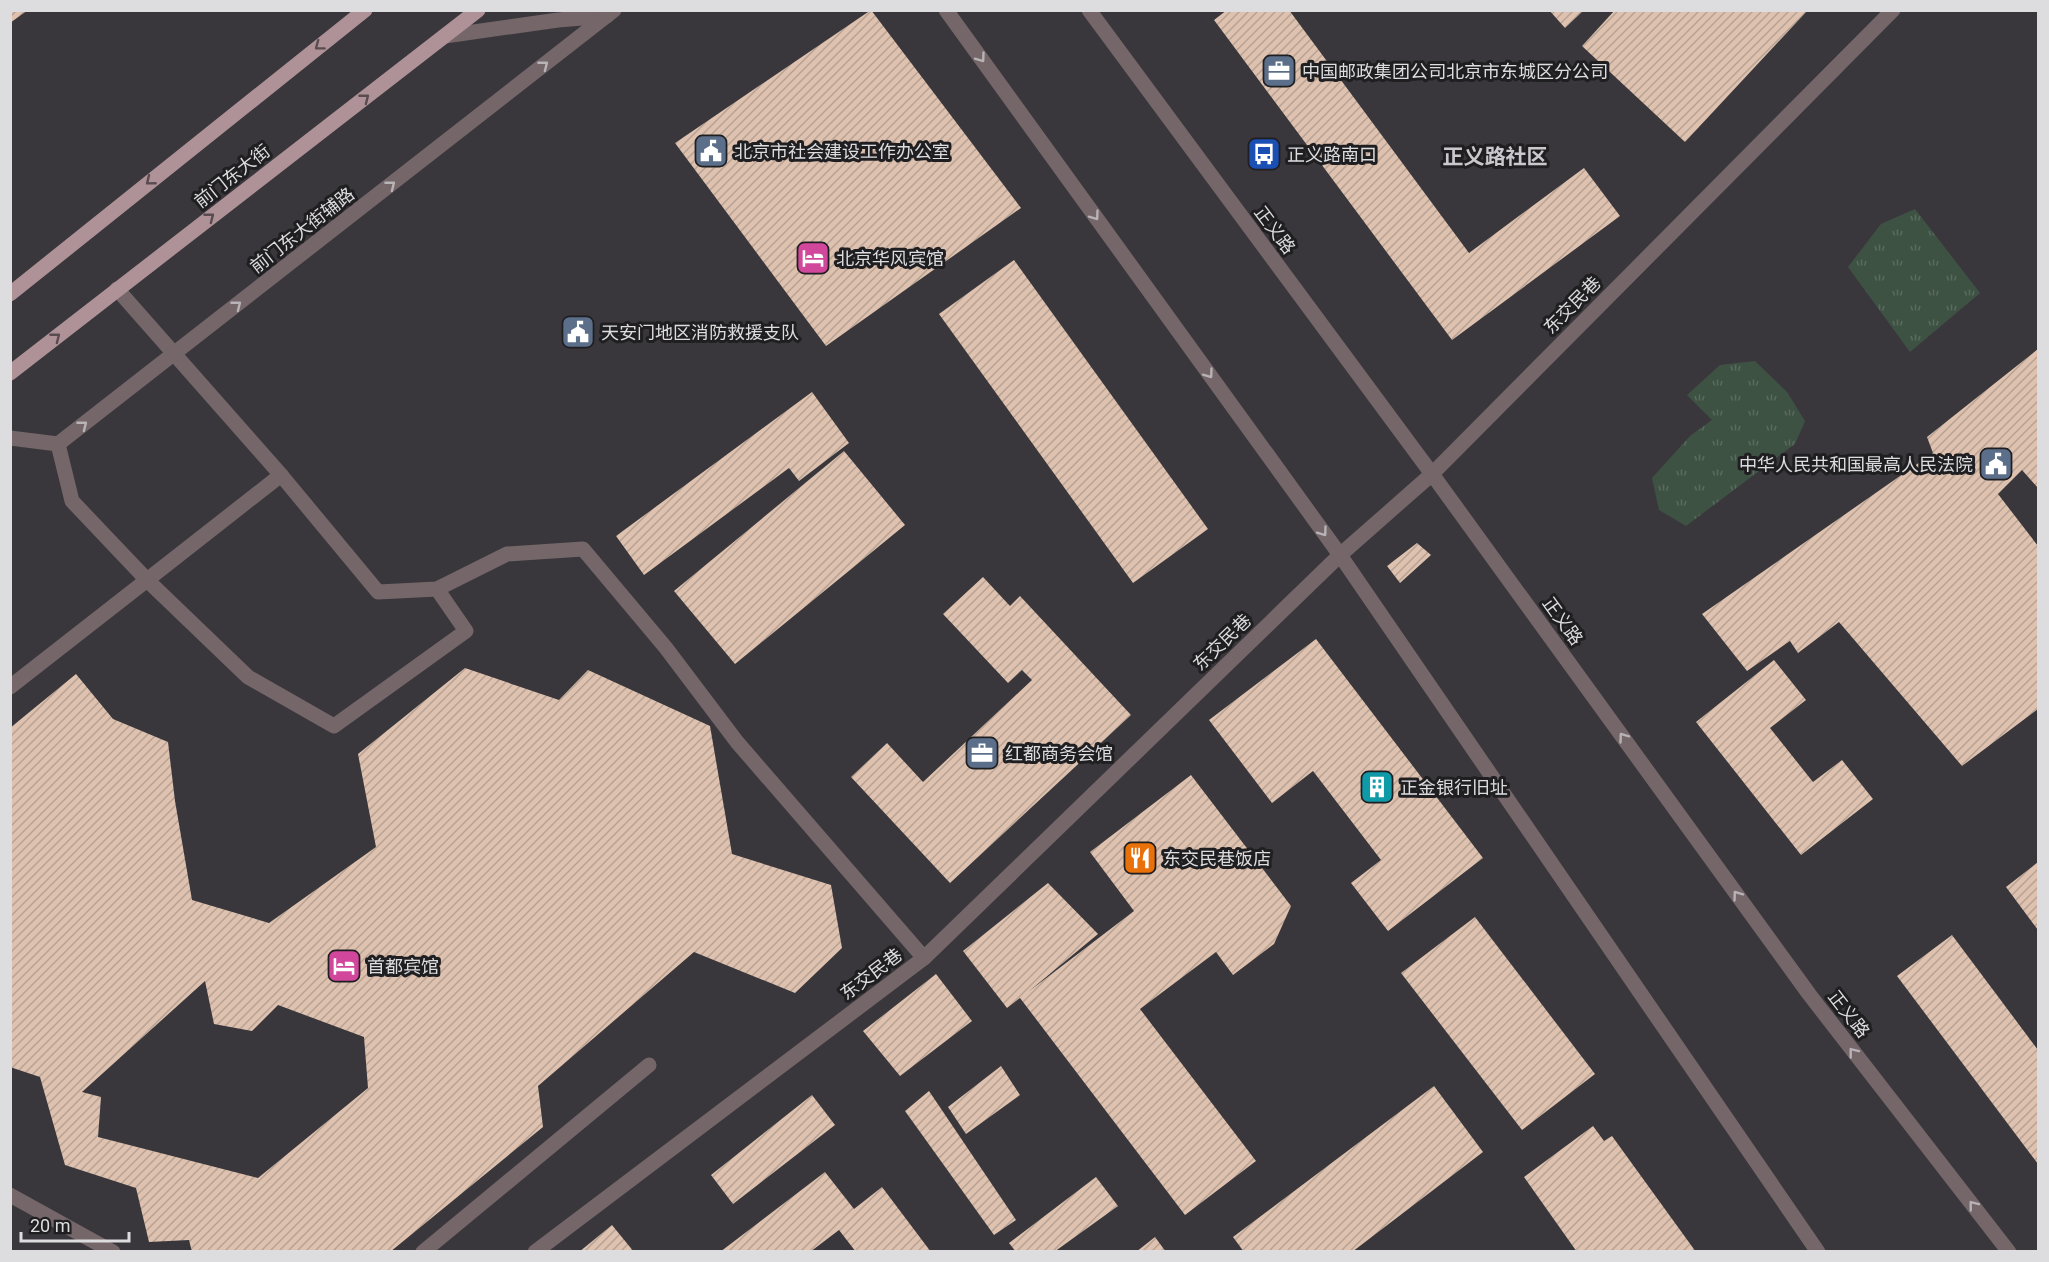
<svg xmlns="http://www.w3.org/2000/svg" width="2049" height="1262" viewBox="0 0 2049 1262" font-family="Roboto,'Noto Sans SC',sans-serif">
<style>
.grass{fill:url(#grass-tufts)}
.building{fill:url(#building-hatch);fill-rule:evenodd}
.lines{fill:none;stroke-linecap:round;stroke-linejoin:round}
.service{stroke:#746669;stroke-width:15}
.minor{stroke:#746669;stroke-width:15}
.tertiary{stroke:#746669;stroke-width:15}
.primary{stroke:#af9298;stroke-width:15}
.oneway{stroke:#594c51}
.oneway2{stroke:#b8b3b6}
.labels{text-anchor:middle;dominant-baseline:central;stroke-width:6;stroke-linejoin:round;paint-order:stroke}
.poi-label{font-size:18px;fill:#dddcdf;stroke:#1f1e21;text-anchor:start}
.street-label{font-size:18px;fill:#dddcdf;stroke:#1f1e21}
.quarter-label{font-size:21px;font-weight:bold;fill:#cac7cd;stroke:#1f1e21}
</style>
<defs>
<pattern id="grass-tufts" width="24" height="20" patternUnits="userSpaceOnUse" patternTransform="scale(1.5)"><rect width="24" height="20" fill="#3e5243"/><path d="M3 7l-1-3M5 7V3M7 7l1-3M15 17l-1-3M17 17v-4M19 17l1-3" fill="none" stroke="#596a5e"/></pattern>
<pattern id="building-hatch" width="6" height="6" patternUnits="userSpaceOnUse" patternTransform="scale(1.5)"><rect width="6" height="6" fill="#dec2af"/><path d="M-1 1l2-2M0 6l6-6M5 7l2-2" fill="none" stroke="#b7a294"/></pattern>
</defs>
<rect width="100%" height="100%" fill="#39373b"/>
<g class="grass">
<polygon points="1915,209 1980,293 1910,352 1848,267 1881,224"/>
<polygon points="1755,361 1787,392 1805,421 1795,444 1686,526 1659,510 1652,478 1690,436 1712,420 1687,395 1720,365"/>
</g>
<g class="building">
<polygon points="10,10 28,10 10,23"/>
<polygon points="871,10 1021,208 826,346 675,143"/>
<polygon points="1227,10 1289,10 1469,253 1584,168 1620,216 1452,340 1214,20"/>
<polygon points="1549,10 1584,10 1565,28"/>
<polygon points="1615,10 1808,10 1685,142 1582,46"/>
<polygon points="1014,260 1208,529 1133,583 939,314"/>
<polygon points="2038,349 2038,488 2022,470 1998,494 2038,546 2038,709 1962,766 1839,622 1798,653 1790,641 1747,671 1702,614 1933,453 1927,437"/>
<polygon points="812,392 849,443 799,481 789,468 644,575 616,536"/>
<polygon points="844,451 905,525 735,664 674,591"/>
<polygon points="1417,543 1431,555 1400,583 1387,566"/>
<polygon points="983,577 1010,606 1020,596 1131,715 950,883 851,777 887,743 923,782 1032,680 1022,670 1008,683 943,614"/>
<polygon points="1316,639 1483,858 1388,931 1351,883 1381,860 1313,771 1272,803 1209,720"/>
<polygon points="1774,660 1806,700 1770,728 1813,782 1842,760 1873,799 1801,855 1696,722"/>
<path d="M465 668 559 700 588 670 710 726 732 854 831 885 842 948 795 993 694 952 538 1086 543 1127 390 1252H192L189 1240 149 1242 136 1188 65 1165 40 1077 10 1067V728L76 674 113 719 168 742 175 801 192 900 269 923 376 847 358 754ZM205 981 214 1024 252 1031 278 1005 364 1037 368 1088 258 1178 98 1137 101 1097 82 1092Z"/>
<polygon points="1191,775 1291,906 1274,944 1233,975 1216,952 1140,1009 1256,1161 1185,1215 1020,998 1007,1008 963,951 1048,883 1098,934 1028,992 1134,911 1090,852"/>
<polygon points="2038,862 2038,930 2006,887"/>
<polygon points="1475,917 1595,1074 1522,1130 1401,973"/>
<polygon points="1952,935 2038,1050 2038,1164 1897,976"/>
<polygon points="936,974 972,1021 900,1076 863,1031"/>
<polygon points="1001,1066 1020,1095 966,1134 948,1107"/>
<polygon points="1434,1086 1483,1152 1352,1252 1244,1252 1233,1237"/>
<polygon points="929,1091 1016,1220 994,1235 905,1111"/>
<polygon points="812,1095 835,1125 733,1204 711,1175"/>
<polygon points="1593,1126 1604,1141 1612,1136 1696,1252 1577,1252 1524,1177"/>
<polygon points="825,1172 854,1209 882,1187 931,1252 856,1252 839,1230 810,1252 720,1252"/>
<polygon points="1096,1177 1118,1206 1054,1252 1016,1252 1009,1243"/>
<polygon points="612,1225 634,1252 579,1252"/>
<polygon points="1155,1237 1166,1252 1136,1252"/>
</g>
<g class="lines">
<g class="service">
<polyline points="117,289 281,475 378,592 437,589 507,554 583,549 666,648 737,742 924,958"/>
<polyline points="281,475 147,580 248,677 334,726 466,631 437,589"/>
<polyline points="10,687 147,580"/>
<polyline points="10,1195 113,1252"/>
<polyline points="423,1252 649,1065"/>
</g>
<g class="minor">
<polyline points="58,444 72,501 147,580"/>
<polyline points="535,1252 924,958 1340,555 1432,474 1893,10"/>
</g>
<g class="tertiary">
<polyline points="946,10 1340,555 1818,1252"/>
<polyline points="1089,10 1432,474 1809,994 2009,1252"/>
<polyline points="445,36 558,20 607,16"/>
<polyline points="10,438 58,444 614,10"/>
</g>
<g class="primary">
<polyline points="10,294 365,10"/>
<polyline points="10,373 478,10"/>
</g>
</g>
<defs><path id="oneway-chevron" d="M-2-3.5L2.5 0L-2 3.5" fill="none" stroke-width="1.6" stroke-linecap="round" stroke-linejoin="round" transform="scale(1.5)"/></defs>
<g class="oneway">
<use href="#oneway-chevron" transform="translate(319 46) rotate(143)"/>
<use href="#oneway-chevron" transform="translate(365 98) rotate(-38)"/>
<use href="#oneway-chevron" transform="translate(150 181) rotate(141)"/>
<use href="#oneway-chevron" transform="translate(210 217) rotate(-38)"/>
<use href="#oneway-chevron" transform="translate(56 337) rotate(-38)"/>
</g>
<g class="oneway2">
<use href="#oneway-chevron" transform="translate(981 58) rotate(54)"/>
<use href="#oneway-chevron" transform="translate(544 65) rotate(-38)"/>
<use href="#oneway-chevron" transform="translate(391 185) rotate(-38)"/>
<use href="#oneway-chevron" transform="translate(1095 216) rotate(54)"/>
<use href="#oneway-chevron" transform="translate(237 305) rotate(-38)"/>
<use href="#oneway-chevron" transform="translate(1209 374) rotate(54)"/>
<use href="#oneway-chevron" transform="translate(83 425) rotate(-38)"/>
<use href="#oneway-chevron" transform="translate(1323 532) rotate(54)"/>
<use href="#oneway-chevron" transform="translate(1623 737) rotate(-126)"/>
<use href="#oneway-chevron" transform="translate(1737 895) rotate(-126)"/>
<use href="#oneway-chevron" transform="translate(1853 1052) rotate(-128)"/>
<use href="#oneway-chevron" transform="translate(1973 1205) rotate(-128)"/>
</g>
<defs>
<g id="office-square" transform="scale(1.725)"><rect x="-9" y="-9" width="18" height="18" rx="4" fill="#5c6f8a" stroke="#1f1e21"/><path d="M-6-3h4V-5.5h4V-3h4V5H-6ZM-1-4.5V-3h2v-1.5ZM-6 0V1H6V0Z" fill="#fff"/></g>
<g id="civic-square" transform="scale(1.725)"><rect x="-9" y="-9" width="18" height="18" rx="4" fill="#5c6f8a" stroke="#1f1e21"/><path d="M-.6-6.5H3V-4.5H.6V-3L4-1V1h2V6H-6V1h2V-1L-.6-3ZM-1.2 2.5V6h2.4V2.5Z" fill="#fff"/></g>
<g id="bus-square" transform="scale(1.725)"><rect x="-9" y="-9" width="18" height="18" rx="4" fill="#1a4fb4" stroke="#1f1e21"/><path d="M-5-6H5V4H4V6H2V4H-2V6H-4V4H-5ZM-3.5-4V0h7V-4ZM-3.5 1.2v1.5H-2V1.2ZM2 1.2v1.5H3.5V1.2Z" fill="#fff"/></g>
<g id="hotel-square" transform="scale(1.725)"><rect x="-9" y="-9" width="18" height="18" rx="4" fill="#d1479c" stroke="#1f1e21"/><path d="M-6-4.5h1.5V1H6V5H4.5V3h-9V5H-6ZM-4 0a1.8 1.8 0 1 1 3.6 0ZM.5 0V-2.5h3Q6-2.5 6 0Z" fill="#fff"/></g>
<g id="building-square" transform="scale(1.725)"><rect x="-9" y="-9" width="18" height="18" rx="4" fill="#0f9aa8" stroke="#1f1e21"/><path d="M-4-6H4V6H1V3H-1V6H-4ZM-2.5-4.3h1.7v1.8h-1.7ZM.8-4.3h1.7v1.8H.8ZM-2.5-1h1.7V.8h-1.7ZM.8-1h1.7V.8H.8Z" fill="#fff"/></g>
<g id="restaurant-square" transform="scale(1.725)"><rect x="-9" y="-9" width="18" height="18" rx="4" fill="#e8710a" stroke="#1f1e21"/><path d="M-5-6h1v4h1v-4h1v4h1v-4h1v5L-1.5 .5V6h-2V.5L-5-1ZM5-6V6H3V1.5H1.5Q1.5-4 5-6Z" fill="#fff"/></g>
</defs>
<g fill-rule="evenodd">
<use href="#office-square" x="1279" y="71"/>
<use href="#civic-square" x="711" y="151"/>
<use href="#bus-square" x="1264" y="154"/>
<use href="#hotel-square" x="813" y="258"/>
<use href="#civic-square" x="578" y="332"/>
<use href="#civic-square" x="1996" y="464"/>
<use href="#office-square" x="982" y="753"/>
<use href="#building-square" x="1377" y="787"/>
<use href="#restaurant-square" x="1140" y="858"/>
<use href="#hotel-square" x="344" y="966"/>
</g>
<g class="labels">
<g class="poi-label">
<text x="1302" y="71">中国邮政集团公司北京市东城区分公司</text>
<text x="734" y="151">北京市社会建设工作办公室</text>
<text x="1287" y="154">正义路南口</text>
<text x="836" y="258">北京华风宾馆</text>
<text x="601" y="332">天安门地区消防救援支队</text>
<text x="1973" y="464" text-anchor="end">中华人民共和国最高人民法院</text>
<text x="1005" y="753">红都商务会馆</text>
<text x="1400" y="787">正金银行旧址</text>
<text x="1163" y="858">东交民巷饭店</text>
<text x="367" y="966">首都宾馆</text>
</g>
<g class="street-label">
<text transform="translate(232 176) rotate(-38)">前门东大街</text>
<text transform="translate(302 230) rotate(-38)">前门东大街辅路</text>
<text transform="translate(1275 230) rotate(53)">正义路</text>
<text transform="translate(1572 305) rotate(-45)">东交民巷</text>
<text transform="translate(1563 621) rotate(54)">正义路</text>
<text transform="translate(1222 642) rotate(-44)">东交民巷</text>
<text transform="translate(871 974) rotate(-37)">东交民巷</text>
<text transform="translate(1849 1014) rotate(52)">正义路</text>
</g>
<g class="quarter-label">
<text x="1495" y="157">正义路社区</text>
</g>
</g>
<rect width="2049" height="1262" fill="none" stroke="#dddcdf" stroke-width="24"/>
<path d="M21 1232v9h108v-9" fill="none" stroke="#dddcdf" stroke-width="3"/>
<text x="30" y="1232" font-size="18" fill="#dddcdf" stroke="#1f1e21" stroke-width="4.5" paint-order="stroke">20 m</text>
</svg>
